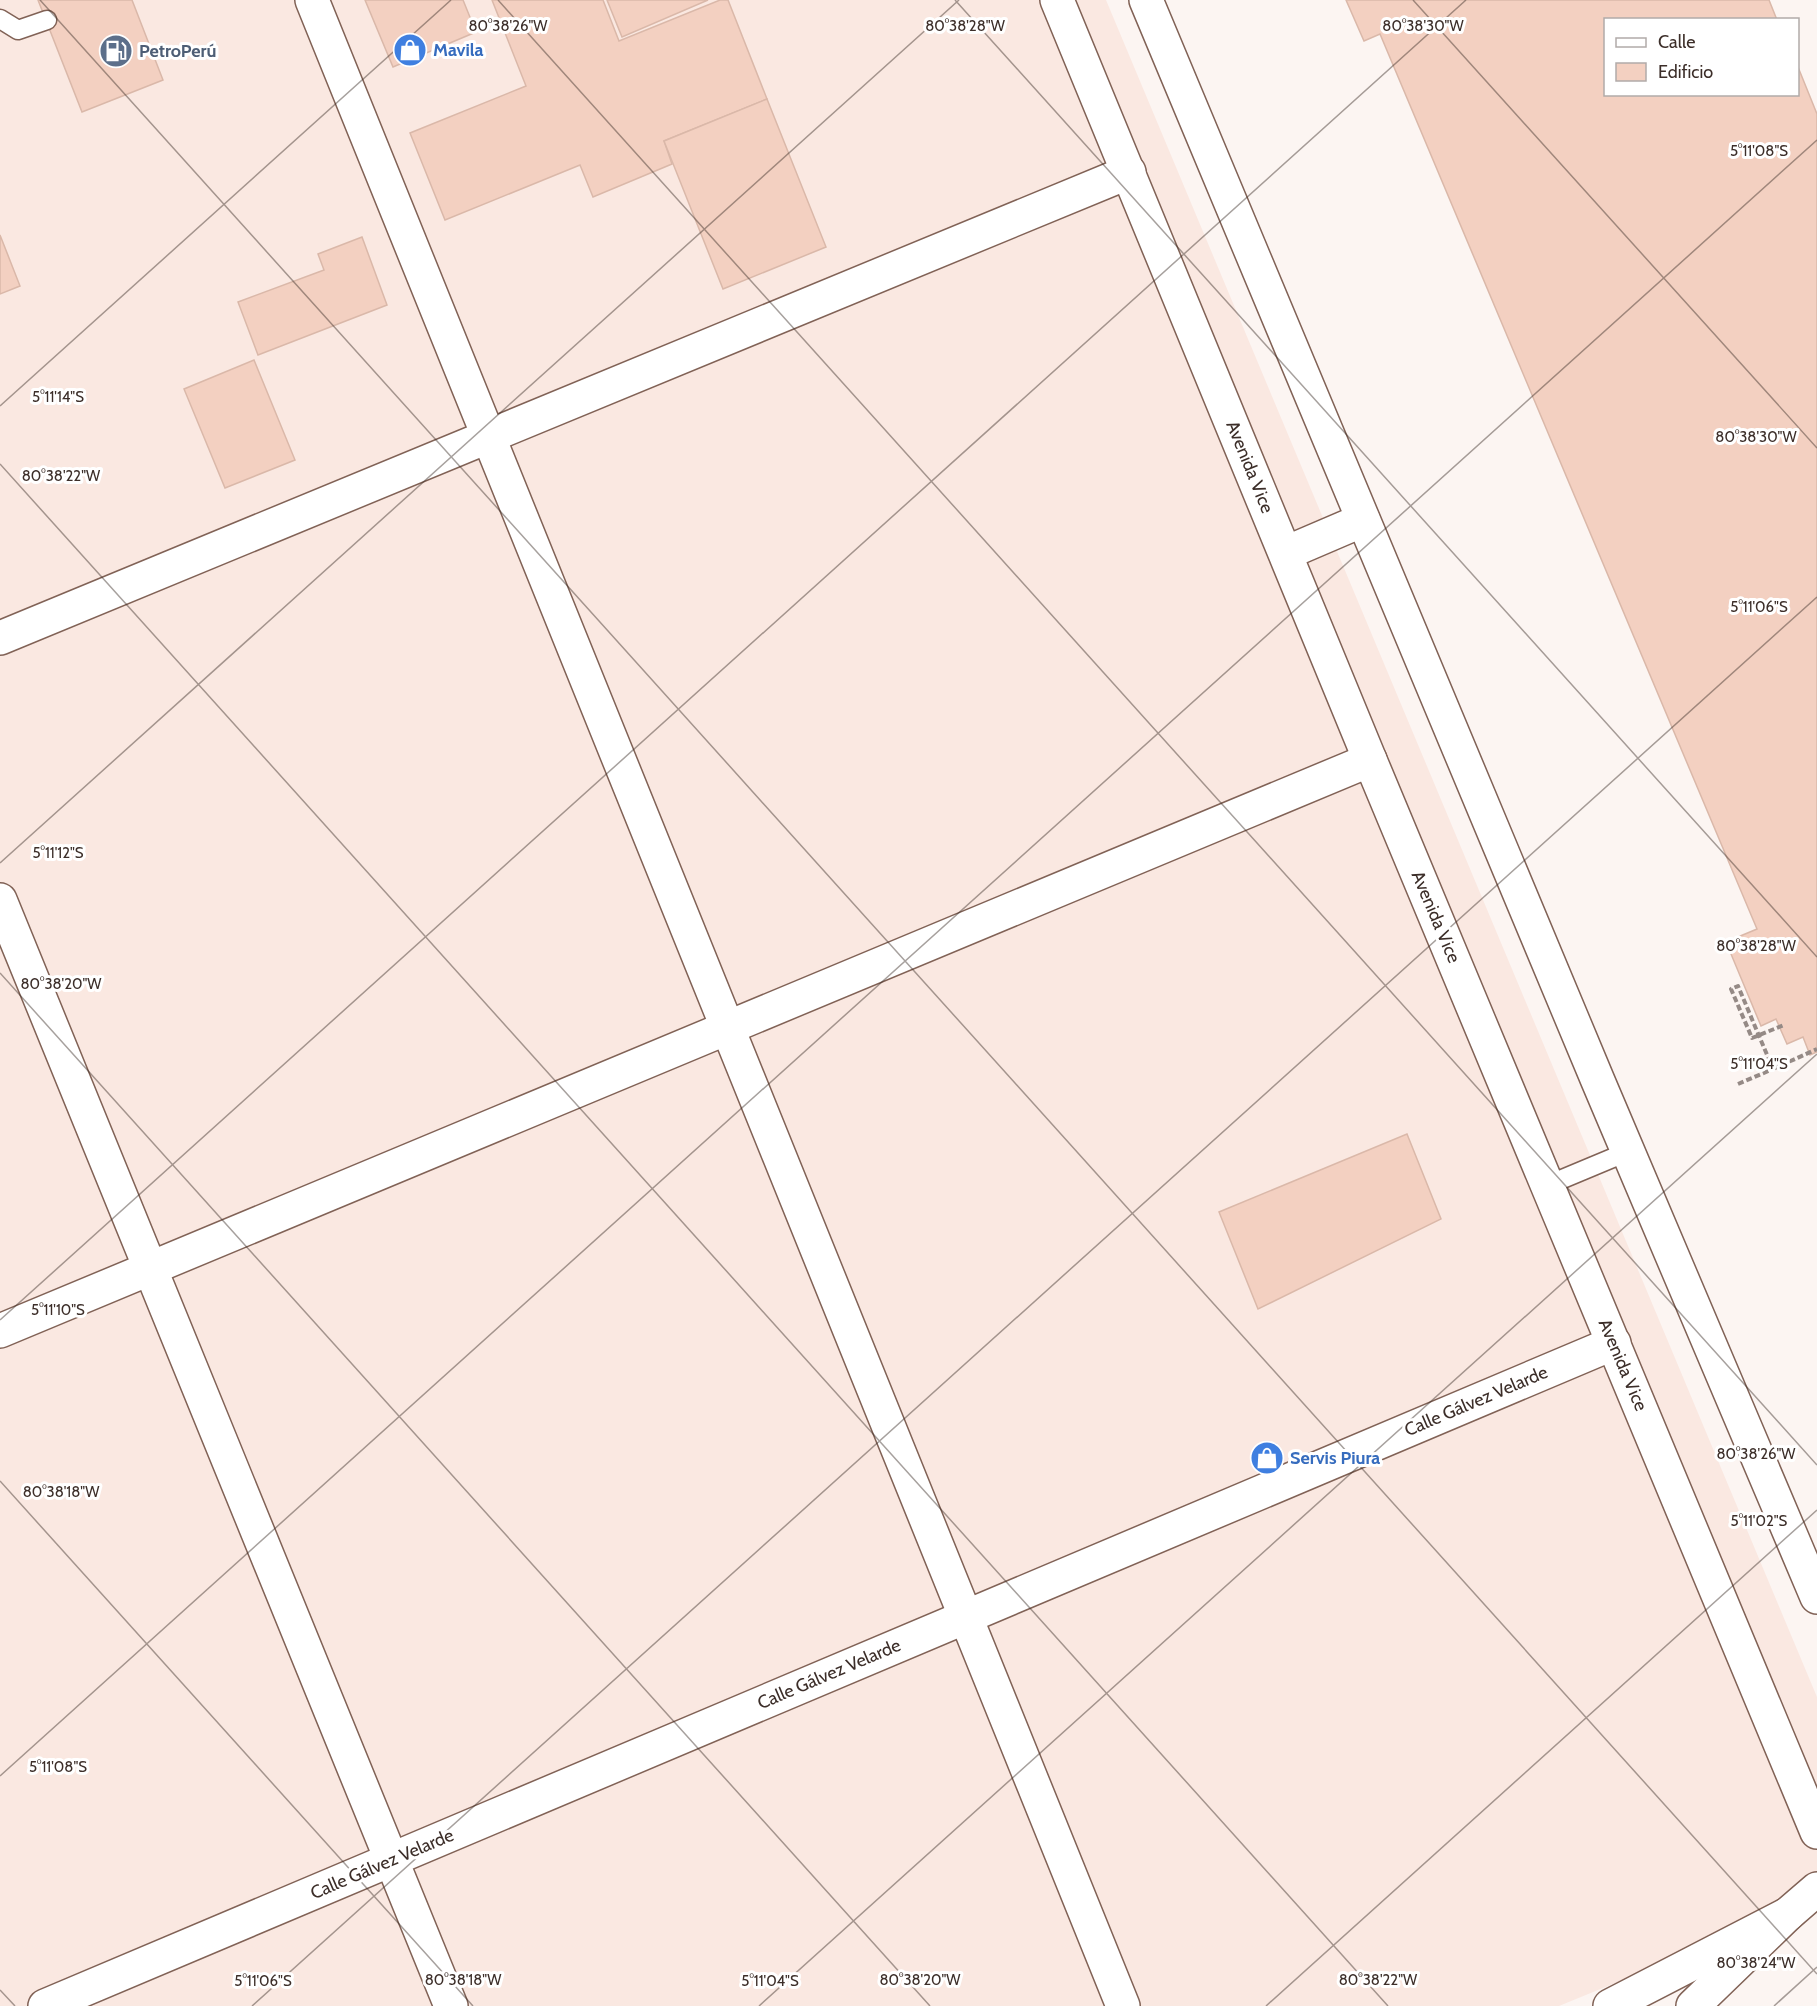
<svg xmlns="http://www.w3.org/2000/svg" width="1817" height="2006" viewBox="0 0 1817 2006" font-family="Cabin,sans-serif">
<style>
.built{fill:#fae8e1}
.building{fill:#f3d0c1;stroke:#dab8a9;stroke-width:1.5}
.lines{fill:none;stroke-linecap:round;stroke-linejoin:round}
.service-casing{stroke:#816256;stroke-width:21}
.minor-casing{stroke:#816256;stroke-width:36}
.secondary-casing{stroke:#816256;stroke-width:36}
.path{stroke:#958a86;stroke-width:4;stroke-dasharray:6 3;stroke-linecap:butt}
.service{stroke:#fff;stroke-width:18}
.minor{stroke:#fff;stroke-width:33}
.secondary{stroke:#fff;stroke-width:33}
.ticks{fill:none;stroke:#3c2e29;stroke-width:1.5;stroke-opacity:0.45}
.labels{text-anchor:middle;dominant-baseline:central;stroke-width:6;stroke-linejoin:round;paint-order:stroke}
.shop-label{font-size:18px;font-weight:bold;fill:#366cbe;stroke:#fff;text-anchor:start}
.service-label{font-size:18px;font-weight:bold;fill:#4e5e75;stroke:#fff;text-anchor:start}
.street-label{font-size:18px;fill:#3c2e29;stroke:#fff}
.ticks-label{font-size:15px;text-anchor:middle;fill:#3c2e29;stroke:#fff;stroke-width:6;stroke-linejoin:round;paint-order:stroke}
</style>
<rect width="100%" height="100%" fill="#fcf5f2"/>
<polygon class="built" points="0,0 1106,0 1817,1697 1817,1900 1559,2006 0,2006"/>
<g class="building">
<polygon points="38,0 132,0 163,80 82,112"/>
<polygon points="365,0 463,0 476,32 393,67"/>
<polygon points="492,0 603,0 619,41 720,0 728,0 767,99 664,141 672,164 593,197 580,165 445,220 410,133 526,86"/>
<polygon points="607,0 708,0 622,37"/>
<polygon points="1346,0 1769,0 1777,20 1606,20 1606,94 1798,94 1798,67 1817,114 1817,1052 1810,1055 1803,1037 1787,1044 1776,1019 1761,1026 1726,942 1757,929 1380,34 1364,41"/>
<polygon points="767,99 826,247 723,289 664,141"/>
<polygon points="0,235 20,286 0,294"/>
<polygon points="362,237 387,305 258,355 238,302 324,270 318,254"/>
<polygon points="254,360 295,460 225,488 184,389"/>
<polygon points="1407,1134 1441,1219 1258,1309 1219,1212"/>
</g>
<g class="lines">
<g class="service-casing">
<g id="service">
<polyline points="0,19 18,30 47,20"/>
<polyline points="1548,1185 1627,1152"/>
</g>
</g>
<g class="minor-casing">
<g id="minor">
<polyline points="312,0 1123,2006"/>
<polyline points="0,638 1129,172"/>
<polyline points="0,900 451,2006"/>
<polyline points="0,1331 1370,760"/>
<polyline points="45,2006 1614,1343"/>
<polyline points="1610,2006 1788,1914"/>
<polyline points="1693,2006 1788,1914 1817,1889"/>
</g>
</g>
<g class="secondary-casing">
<g id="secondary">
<polyline points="1057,0 1370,760 1817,1832"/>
<polyline points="1146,0 1598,1081 1817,1597"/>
<polyline points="1286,553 1363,520"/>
</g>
</g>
<g class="path">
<polyline points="1773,1069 1817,1049"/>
<polyline points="1738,1084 1773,1069 1738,986 1731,989 1752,1038 1784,1025"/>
</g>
<use href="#service" class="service"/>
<use href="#minor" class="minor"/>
<use href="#secondary" class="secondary"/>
</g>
<path class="ticks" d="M40 0 1817 1974M498 0 1817 1465M955 0 1817 957M1413 0 1817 448M0 406 451 0M0 464 1388 2006M0 863 959 0M0 973 930 2006M0 1320 1466 0M0 1481 473 2006M0 1776 1817 140M0 1990 15 2006M252 2006 1817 597M759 2006 1817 1054M1266 2006 1817 1510M1774 2006 1817 1967"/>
<defs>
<g id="shop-disc" transform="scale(1.725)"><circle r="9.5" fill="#3f7fe0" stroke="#fff"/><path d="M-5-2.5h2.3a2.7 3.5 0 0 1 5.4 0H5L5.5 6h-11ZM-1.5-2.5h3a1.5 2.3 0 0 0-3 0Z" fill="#fff"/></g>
<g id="fuel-disc" transform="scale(1.725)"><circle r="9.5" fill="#5c6f8a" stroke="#fff"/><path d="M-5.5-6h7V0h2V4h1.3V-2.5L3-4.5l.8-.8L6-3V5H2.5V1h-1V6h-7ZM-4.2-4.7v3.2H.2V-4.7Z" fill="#fff"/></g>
</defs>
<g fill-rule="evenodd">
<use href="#shop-disc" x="410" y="50"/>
<use href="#fuel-disc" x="116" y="51"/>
<use href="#shop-disc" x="1267" y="1458"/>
</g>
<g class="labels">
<g class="shop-label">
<text x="433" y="50">Mavila</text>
<text x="1290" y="1458">Servis Piura</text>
</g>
<g class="service-label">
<text x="139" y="51">PetroPerú</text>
</g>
<g class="street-label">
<text transform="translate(1250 467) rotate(68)">Avenida Vice</text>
<text transform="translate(1436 917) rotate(67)">Avenida Vice</text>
<text transform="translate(1623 1365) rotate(67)">Avenida Vice</text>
<text transform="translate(1476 1401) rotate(-23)">Calle Gálvez Velarde</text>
<text transform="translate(829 1674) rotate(-23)">Calle Gálvez Velarde</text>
<text transform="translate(382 1864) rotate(-23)">Calle Gálvez Velarde</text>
</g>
</g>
<g class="ticks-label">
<text x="508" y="31">80°38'26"W</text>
<text x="965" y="31">80°38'28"W</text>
<text x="1423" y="31">80°38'30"W</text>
<text x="1759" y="156">5°11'08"S</text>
<text x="58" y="402">5°11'14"S</text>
<text x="1756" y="442">80°38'30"W</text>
<text x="61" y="481">80°38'22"W</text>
<text x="1759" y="612">5°11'06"S</text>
<text x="58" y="858">5°11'12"S</text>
<text x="1756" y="951">80°38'28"W</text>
<text x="61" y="989">80°38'20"W</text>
<text x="1759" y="1069">5°11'04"S</text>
<text x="58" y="1315">5°11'10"S</text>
<text x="1756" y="1459">80°38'26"W</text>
<text x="61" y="1497">80°38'18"W</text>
<text x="1759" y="1526">5°11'02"S</text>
<text x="58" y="1772">5°11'08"S</text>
<text x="1756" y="1968">80°38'24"W</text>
<text x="463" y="1985">80°38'18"W</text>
<text x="920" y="1985">80°38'20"W</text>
<text x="1378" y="1985">80°38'22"W</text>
<text x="263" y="1986">5°11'06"S</text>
<text x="770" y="1986">5°11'04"S</text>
</g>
<rect x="1604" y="18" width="195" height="78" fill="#ffffff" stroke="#b1aba9" stroke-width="1.5"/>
<rect x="1616" y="38" width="30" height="9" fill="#ffffff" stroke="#b1aba9" stroke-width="1.5"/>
<text x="1658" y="48" font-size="18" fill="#3c2e29">Calle</text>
<rect x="1616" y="63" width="30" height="18" fill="#f3d0c1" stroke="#b1aba9" stroke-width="1.5"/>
<text x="1658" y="78" font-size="18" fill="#3c2e29">Edificio</text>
</svg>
